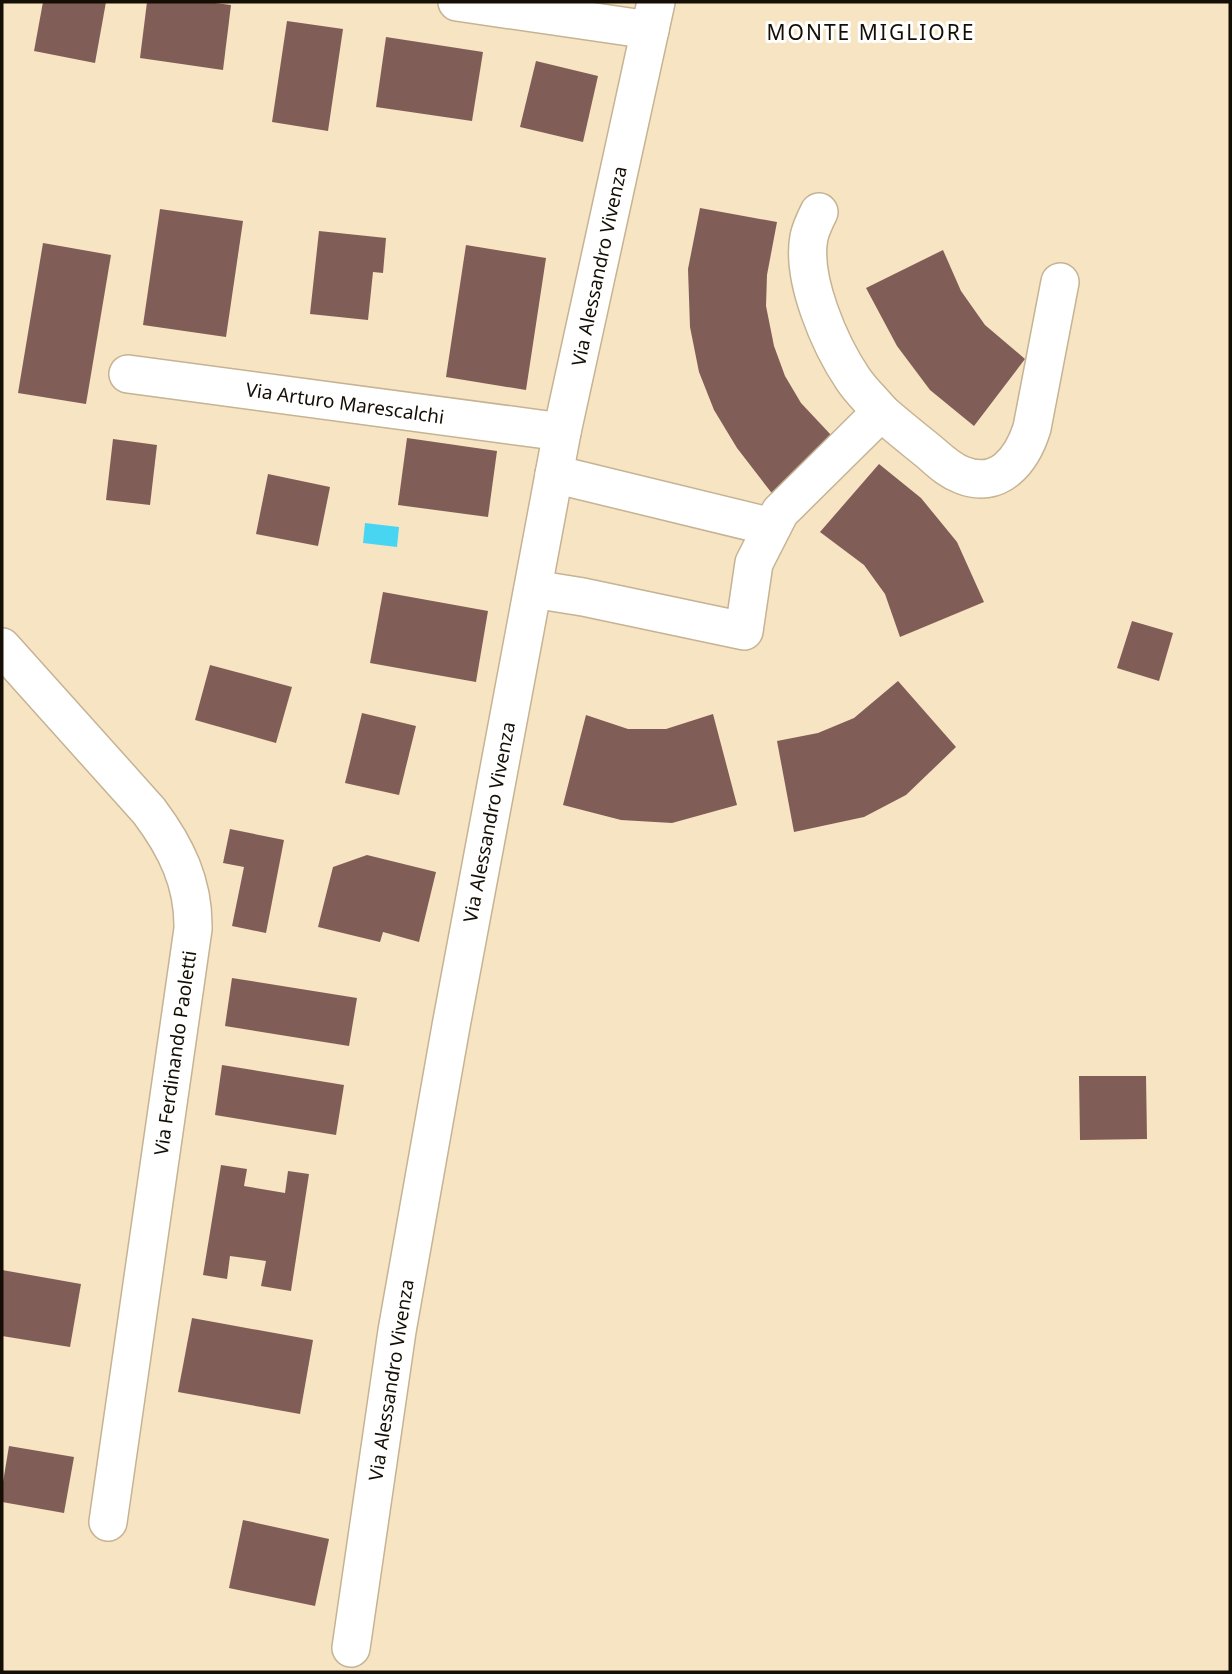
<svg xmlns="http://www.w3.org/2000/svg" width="1232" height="1674" viewBox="0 0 1232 1674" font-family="'Noto Sans',sans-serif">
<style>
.water{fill:#48d5f2}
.building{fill:#815d58}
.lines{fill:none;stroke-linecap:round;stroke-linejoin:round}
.street-casing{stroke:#c5b393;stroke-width:40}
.street{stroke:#fff;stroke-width:37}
.labels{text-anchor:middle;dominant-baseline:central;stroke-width:6;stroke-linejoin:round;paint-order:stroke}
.street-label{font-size:19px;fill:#140e04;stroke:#fff}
.neighbourhood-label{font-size:21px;letter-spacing:2px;fill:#140e04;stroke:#fff}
</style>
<rect width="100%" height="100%" fill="#f7e4c3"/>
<polygon class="water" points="365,523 399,527 397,547 363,543"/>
<g class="building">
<polygon points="43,2 106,2 95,63 34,51"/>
<polygon points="147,2 207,2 231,5 223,70 140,58"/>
<polygon points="287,21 343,29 328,131 272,122"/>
<polygon points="386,37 483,52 472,121 376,107"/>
<polygon points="536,61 598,76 583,142 520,127"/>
<polygon points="700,208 777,222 767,275 766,306 774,346 785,376 801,403 831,435 774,496 737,448 714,410 699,372 690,327 688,269"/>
<polygon points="160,209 243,221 226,337 143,325"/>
<polygon points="319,231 386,238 383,273 373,272 368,320 310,314"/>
<polygon points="43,243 111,255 86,404 18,393"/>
<polygon points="466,245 546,258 526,390 446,377"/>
<polygon points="943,250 961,291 985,325 1025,359 974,426 930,390 897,346 866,288"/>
<polygon points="407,438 497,451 488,517 398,505"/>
<polygon points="113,439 157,445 150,505 106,500"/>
<polygon points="879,464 921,498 957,542 984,602 900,637 885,594 864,565 820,532"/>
<polygon points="268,474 330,487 318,546 256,534"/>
<polygon points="383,592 488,611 476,682 370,663"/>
<polygon points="1132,621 1173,633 1159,681 1117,668"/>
<polygon points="210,665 292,687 276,743 195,720"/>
<polygon points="898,681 956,747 906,795 864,817 794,832 777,741 818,733 854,718"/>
<polygon points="362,713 416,726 399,795 345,783"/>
<polygon points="713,714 737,805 672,823 621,820 563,805 586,715 628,729 666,729"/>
<polygon points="230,829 284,840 266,933 232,926 244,867 223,863"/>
<polygon points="367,855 436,872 419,942 383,932 380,942 318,927 333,867"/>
<polygon points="232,978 357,998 349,1046 225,1026"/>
<polygon points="222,1065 344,1085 336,1135 215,1115"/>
<polygon points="1079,1076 1146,1076 1147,1139 1080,1140"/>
<polygon points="221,1165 247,1169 244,1186 285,1193 288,1171 309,1174 291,1291 261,1286 266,1261 230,1256 227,1279 203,1275"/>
<polygon points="2,1270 81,1284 70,1347 2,1336"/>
<polygon points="192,1318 313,1340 300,1414 178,1392"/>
<polygon points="9,1446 74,1457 64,1513 2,1502 2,1488"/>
<polygon points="243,1520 329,1539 315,1606 229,1588"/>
</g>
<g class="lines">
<g class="street-casing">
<g id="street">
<polyline points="457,2 650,30"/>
<polyline points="128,374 562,432"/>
<path d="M881 412C896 425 912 438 927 450 938 459 948 470 962 475 999 490 1022 460 1032 428L1060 282"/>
<polyline points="554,474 772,527"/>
<path d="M533 589 583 597 744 631 754 563 780 512 881 412C872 401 861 391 853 379 830 345 801 279 809 237 811 228 815 220 819 212"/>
<path d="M2 647 149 811C176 847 194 883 193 929L108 1522"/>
<polyline points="351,1648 397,1331 451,1026 562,432 656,2"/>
</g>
</g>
<use href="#street" class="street"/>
</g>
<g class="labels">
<g class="street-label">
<text transform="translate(599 266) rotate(-78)">Via Alessandro Vivenza</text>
<text transform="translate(345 403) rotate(8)">Via Arturo Marescalchi</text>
<text transform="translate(489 822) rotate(-79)">Via Alessandro Vivenza</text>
<text transform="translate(175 1053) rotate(-82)">Via Ferdinando Paoletti</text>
<text transform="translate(391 1380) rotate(-81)">Via Alessandro Vivenza</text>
</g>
<g class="neighbourhood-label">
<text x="871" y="32">MONTE MIGLIORE</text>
</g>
</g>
<rect width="1232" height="1674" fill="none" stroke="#140e04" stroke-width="7"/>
</svg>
